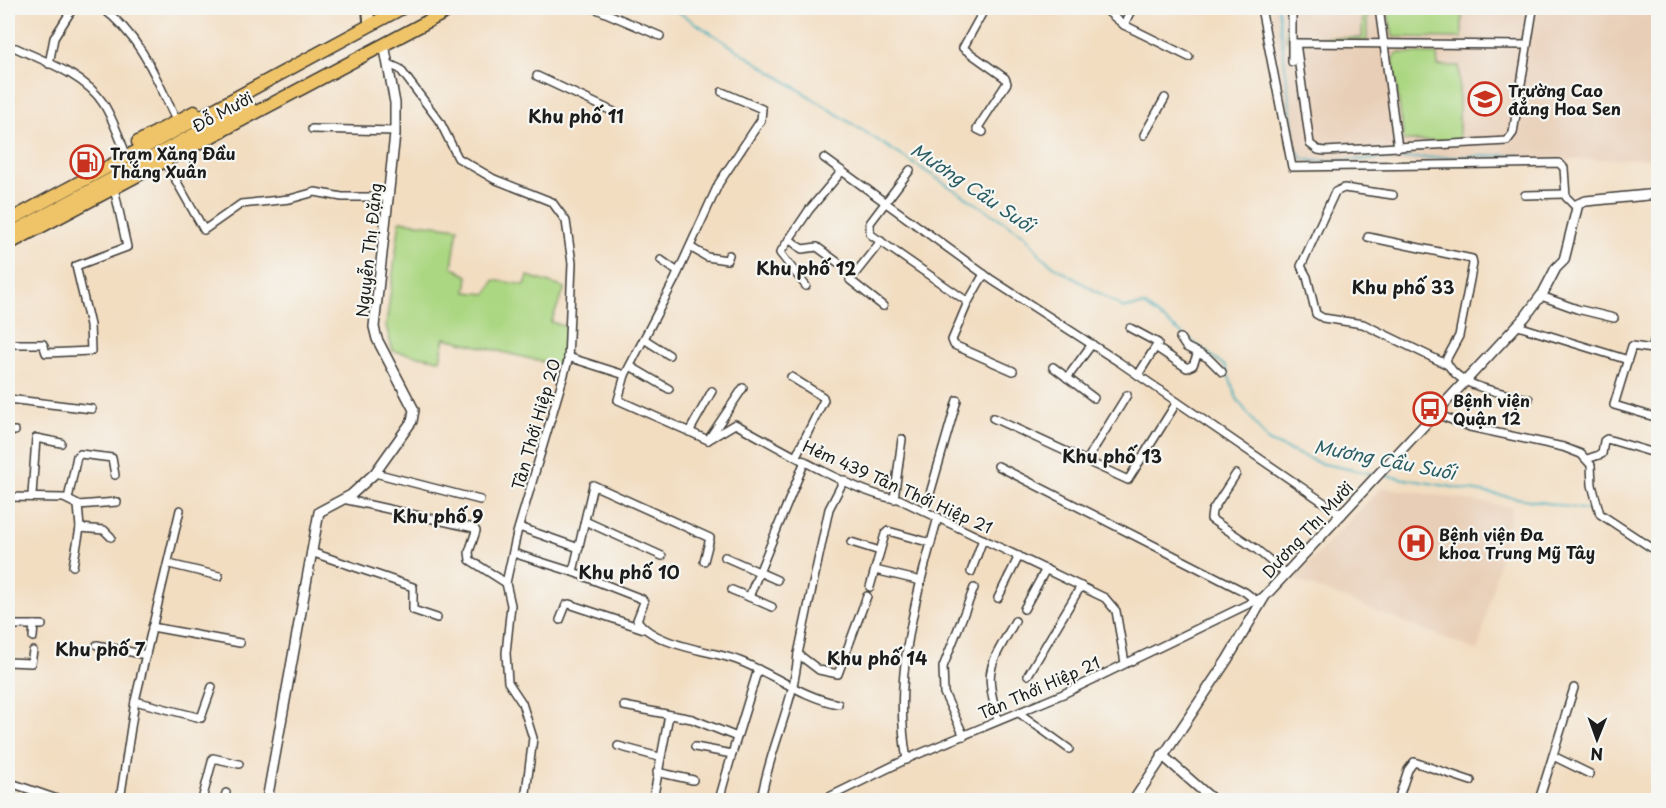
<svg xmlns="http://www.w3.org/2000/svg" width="1666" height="808" viewBox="0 0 1666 808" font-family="'Playpen Sans',sans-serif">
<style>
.built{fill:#e8ceb6}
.green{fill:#acd782;stroke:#647a4f;stroke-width:1.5}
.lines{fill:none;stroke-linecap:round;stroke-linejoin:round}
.stream{stroke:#3cacba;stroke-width:2}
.minor-casing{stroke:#3c3935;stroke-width:10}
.tertiary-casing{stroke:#3c3935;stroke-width:12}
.secondary-casing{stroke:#3c3935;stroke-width:14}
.trunk-casing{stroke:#3c3935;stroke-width:15}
.minor{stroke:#fff;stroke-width:7}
.tertiary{stroke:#fff;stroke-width:9}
.secondary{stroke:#f9e7c3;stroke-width:10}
.trunk{stroke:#efc469;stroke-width:12}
.labels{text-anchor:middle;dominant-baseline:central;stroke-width:4.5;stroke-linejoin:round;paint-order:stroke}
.poi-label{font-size:16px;font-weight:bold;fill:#1c1c1c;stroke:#f6f6f2;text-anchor:start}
.street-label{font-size:16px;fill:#1c1c1c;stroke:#f6f6f2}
.neighbourhood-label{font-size:18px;font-weight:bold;fill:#1c1c1c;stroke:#f6f6f2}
.water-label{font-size:18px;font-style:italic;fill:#2a5d63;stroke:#f6f6f2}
</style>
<rect width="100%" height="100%" fill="#f6f6f2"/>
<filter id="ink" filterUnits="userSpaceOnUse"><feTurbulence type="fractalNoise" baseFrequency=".0167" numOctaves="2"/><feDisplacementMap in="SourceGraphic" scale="12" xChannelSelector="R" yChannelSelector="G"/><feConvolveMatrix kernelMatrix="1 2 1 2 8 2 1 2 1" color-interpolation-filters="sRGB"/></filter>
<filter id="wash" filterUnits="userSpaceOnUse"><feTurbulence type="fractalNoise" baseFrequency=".008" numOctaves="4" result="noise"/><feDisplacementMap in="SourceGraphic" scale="24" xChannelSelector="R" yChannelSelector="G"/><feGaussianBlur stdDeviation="1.35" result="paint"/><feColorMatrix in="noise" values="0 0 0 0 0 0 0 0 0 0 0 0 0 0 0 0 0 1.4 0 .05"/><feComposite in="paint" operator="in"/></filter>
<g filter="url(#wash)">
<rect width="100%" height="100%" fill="#f2ddc1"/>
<g class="built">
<polygon points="1271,8 1658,8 1658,158 1294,166"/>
<polygon points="1382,487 1512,507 1478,651 1294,579"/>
</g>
<g class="green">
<polygon points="1286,8 1289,8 1289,37 1362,38 1363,8 1367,8 1367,41 1286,40"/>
<polygon points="1387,8 1462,8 1462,38 1393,37"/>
<polygon points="1397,53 1437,54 1438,66 1459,66 1459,141 1404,141 1393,59"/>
<polygon points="400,221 458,228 452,267 468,276 466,292 487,294 494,280 525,285 528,276 565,288 551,322 567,327 560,366 445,338 440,360 393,351 386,326"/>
</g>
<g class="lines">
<g class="stream">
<polyline points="672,8 1025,235 1042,257 1055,267 1124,308 1144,305 1225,366 1237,399 1268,441 1319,463 1373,474"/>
<polyline points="1278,8 1295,146 1302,158 1314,161 1520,155"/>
<polyline points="1382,475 1587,510 1658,560"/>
</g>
</g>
</g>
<g filter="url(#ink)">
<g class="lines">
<g class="minor-casing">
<g id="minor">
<path d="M102 8C141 36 157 80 177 122"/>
<polyline points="594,8 660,36"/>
<polyline points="1261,8 1292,167 1559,163 1564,168 1566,197 1576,207"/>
<polyline points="1292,8 1292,62"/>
<polyline points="1379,8 1398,148"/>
<polyline points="1107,11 1124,25 1189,57"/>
<polyline points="1124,25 1132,8"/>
<polyline points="1527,45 1296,43 1310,144 1318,150 1325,151 1507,141 1513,133 1533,10 1533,8"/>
<path d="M16 48C44 61 85 75 103 103 112 117 118 134 124 149"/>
<polyline points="49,64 54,38 73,8"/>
<polyline points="389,64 400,69 440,122 458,158 494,179 552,202 566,221 572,263 568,361 517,533 506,583 511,605 506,653 508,682 522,703 533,738 525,800"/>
<polyline points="537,76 614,112"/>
<polyline points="312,129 395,131"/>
<polyline points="983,132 977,129 1007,83 1005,78 963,48 985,8"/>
<polyline points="1144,135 1165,98"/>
<polyline points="824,158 992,280 1119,362 1342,515"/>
<polyline points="165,161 204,230 241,204 290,199 315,192 342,197 389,197"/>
<polyline points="910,170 870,223 870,234 968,302 952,340 954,345 1013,371"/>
<polyline points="1393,195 1344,188 1335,192 1301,266 1307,277 1316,314 1323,318 1363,324 1448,365"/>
<polyline points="1525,195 1565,194"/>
<path d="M1368 237 1472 259 1473 264 1459 336 1446 360C1456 388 1504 393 1529 399"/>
<polyline points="789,239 802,249 817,247 840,264"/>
<polyline points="881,241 850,280 883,306"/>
<polyline points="690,247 707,257 727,260 729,255"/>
<polyline points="661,260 678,272"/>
<polyline points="806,286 780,253 809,210 842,171"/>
<polyline points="1541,296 1577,309 1614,318"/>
<polyline points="968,302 984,274"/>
<polyline points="1518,326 1625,359 1627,362 1614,405 1658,418"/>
<polyline points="1130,328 1158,343 1138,375"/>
<polyline points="1180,338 1186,347 1208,358 1222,372"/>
<polyline points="644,339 669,355"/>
<polyline points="8,344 43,344 46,353 91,351 90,325 76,266 127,247 114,188"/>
<polyline points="1157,348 1187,368 1193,365 1198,353"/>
<polyline points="568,357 625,375 675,279 719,183 761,120 762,109 722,92"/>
<polyline points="1627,362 1632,346 1652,349 1658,326"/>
<polyline points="630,366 669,389"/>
<polyline points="1053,367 1094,398"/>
<path d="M625 375 618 400 708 440 735 424C772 443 862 498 899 499L1105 598 1116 611 1125 663"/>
<polyline points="791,377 823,397 824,400 796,456"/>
<polyline points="1067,378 1092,344"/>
<polyline points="8,399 92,409"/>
<polyline points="1434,413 1470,427 1563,447 1581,454 1591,465 1592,485 1600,514 1658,552"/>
<polyline points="993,418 1128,480 1177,402"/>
<polyline points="8,431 15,431"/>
<polyline points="689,432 712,391"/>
<polyline points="708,440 743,388"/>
<polyline points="1587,459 1602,454 1604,441 1607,439 1658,454"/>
<polyline points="1090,462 1090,455 1127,395"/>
<polyline points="998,466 1245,592 1254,599"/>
<polyline points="375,473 480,500"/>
<polyline points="1236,474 1212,511 1211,519 1256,549 1286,574"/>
<polyline points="844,480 829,509 798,654 819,670 838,674 867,596"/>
<polyline points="32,495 36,438 61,443"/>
<polyline points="8,497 64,498 78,505 80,528 73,566"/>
<polyline points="68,499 77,456 80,454 112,458 115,475"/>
<polyline points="343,499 474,528 476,531 469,552 470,560 506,583"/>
<polyline points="894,499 902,439"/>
<polyline points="78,505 117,502"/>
<polyline points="925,511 957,400"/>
<polyline points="585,521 662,556"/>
<polyline points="519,527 579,548"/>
<polyline points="80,528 104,530 111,537"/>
<polyline points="851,542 880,551"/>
<polyline points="311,552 413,587 413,610 437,618"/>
<polyline points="513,553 573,572"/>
<polyline points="725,557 777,580"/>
<path d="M704 561 710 538 593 485 573 572 642 599 644 602 637 620C655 646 708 650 737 660 772 673 802 697 838 704"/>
<polyline points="169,564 219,576"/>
<polyline points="875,570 921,581"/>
<polyline points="971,572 983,539"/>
<polyline points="870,587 885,534 888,531 931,543"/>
<polyline points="732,590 749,597"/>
<polyline points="998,598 1019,556"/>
<polyline points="772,607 749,597 805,461"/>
<polyline points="1024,609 1046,569"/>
<polyline points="560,620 566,605 569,604 644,629"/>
<polyline points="8,625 42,625"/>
<polyline points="152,627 240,643"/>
<polyline points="33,637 34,625"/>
<polyline points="97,645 146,655"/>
<polyline points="8,662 31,663 33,651"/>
<polyline points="1028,675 1081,586"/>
<polyline points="135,701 201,718 212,687"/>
<polyline points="624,706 692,719 737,737"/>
<polyline points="1019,713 1069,749"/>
<path d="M998 720C983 667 990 667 1015 621"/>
<polyline points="964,736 944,693 943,667 974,588"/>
<polyline points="618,746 659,757"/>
<polyline points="695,747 732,754 758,669"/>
<polyline points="1553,756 1590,774"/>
<path d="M907 760C892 678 916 597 938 517"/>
<polyline points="657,772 693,780"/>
<polyline points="8,782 60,800"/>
<polyline points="120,800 135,701 180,510"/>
<polyline points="202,800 213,758 239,764"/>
<polyline points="224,800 226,793"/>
<polyline points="653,800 669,715"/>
<polyline points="719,800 732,754"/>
<path d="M761 800C769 750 794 704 798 654"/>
<polyline points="823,800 909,758 1063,694 1265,596"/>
<polyline points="1398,800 1408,770 1414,762 1471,781"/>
<polyline points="1539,800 1574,688"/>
</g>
</g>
<g class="tertiary-casing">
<g id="tertiary">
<polyline points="1162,755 1213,800"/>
<polyline points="267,800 319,512 351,495 375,473 412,421 414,410 377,339 374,327 395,134 395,103 384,44"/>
<polyline points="1134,800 1227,660 1265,596 1525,317 1543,293 1556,268 1564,260 1578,204 1586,201 1658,194"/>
</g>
</g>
<g class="secondary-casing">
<polyline id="secondary" points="368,8 369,20"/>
</g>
<g class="trunk-casing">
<g id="trunk">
<polyline points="138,142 194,112"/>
<polyline points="8,221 402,8"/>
<polyline points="8,235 234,113 251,109"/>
<polyline points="8,244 453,8"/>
</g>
</g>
<use href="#minor" class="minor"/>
<use href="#tertiary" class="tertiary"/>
<use href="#secondary" class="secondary"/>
<use href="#trunk" class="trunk"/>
</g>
</g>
<defs>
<g id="university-ring" transform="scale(1.725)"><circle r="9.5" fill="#f6f6f2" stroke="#c8321e" stroke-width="1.5"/><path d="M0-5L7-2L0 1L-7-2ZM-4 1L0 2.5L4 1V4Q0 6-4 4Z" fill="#c8321e"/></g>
<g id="fuel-ring" transform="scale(1.725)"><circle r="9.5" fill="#f6f6f2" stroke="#c8321e" stroke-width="1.5"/><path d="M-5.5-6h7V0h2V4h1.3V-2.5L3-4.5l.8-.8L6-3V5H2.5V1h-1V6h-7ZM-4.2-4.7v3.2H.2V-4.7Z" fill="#c8321e"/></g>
<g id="bus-ring" transform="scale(1.725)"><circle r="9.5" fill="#f6f6f2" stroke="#c8321e" stroke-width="1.5"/><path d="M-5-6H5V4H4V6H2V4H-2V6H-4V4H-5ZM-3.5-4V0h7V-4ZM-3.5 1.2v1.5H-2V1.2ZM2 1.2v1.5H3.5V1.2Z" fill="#c8321e"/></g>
<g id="hospital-ring" transform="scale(1.725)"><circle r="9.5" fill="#f6f6f2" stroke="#c8321e" stroke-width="1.5"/><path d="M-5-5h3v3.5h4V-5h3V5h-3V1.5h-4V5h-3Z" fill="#c8321e"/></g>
</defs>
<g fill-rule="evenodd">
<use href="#university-ring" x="1485" y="99"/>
<use href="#fuel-ring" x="87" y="162"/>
<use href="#bus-ring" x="1430" y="409"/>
<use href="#hospital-ring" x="1416" y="543"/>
</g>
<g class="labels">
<g class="poi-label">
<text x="1508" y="90">Trường Cao<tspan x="1508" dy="18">đẳng Hoa Sen</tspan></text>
<text x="110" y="153">Trạm Xăng Đầu<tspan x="110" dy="18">Thắng Xuân</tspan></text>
<text x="1453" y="400">Bệnh viện<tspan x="1453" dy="18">Quận 12</tspan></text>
<text x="1439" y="534">Bệnh viện Đa<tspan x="1439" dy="18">khoa Trung Mỹ Tây</tspan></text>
</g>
<g class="street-label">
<text transform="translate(222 111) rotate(-28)">Đỗ Mười</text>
<text transform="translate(368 250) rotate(-84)">Nguyễn Thị Đặng</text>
<text transform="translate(535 424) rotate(-74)">Tân Thới Hiệp 20</text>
<text transform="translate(898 486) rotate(24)">Hẻm 439 Tân Thới Hiệp 21</text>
<text transform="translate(1307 529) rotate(-47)">Dương Thị Mười</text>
<text transform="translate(1039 687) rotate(-24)">Tân Thới Hiệp 21</text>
</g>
<g class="neighbourhood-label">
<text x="576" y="115">Khu phố 11</text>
<text x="806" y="267">Khu phố 12</text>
<text x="1403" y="286">Khu phố 33</text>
<text x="1112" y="455">Khu phố 13</text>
<text x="438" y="515">Khu phố 9</text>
<text x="629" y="571">Khu phố 10</text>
<text x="100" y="648">Khu phố 7</text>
<text x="877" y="657">Khu phố 14</text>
</g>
<g class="water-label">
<text transform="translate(973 187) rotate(34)">Mương Cầu Suối</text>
<text transform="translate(1385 459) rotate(11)">Mương Cầu Suối</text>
</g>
</g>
<rect width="1666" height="808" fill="none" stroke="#f6f6f2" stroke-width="30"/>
<g transform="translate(1597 739) rotate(181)" stroke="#f6f6f2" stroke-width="4.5" paint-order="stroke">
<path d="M0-4.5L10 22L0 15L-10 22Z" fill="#1c1c1c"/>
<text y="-9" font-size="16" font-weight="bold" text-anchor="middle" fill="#1c1c1c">N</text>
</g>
</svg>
